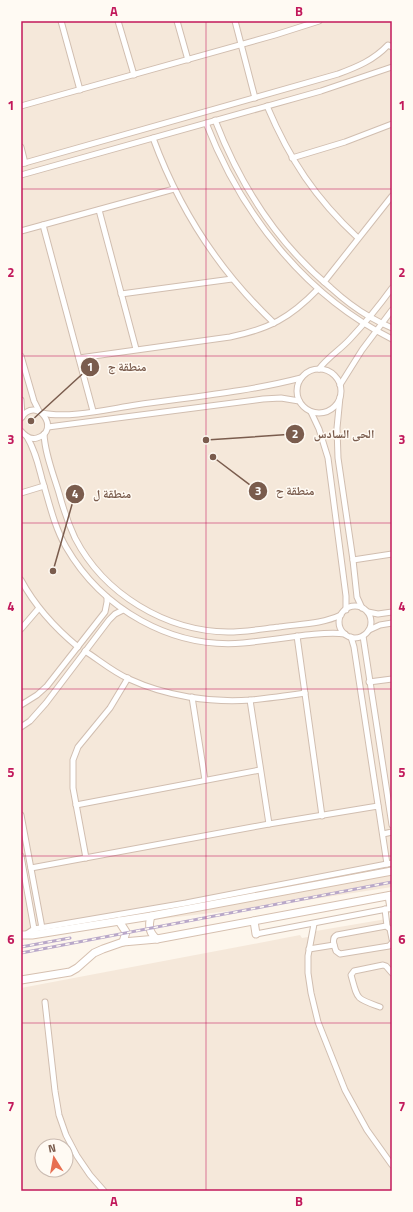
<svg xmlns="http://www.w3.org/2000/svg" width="413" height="1212" viewBox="0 0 413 1212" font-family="'Titillium Web','Noto Naskh Arabic',sans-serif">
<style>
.residential{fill:#f5e8da;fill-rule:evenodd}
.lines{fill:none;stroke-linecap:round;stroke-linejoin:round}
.street-casing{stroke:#d1beb0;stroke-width:7}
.secondary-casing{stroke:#d6c0b0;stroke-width:9}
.street{stroke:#fff;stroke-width:5}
.secondary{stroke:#fff;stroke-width:7}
.rail-casing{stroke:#b9a8c9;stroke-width:3}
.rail{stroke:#fffaf3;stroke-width:1.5;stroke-dasharray:4.5;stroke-linecap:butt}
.grid{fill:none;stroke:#c2185b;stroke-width:1;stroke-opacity:0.55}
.leader{fill:none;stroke:#7a5c4d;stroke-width:1.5}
.callout-dot{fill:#7a5c4d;stroke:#fffaf3;stroke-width:1.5}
.mark-label{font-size:12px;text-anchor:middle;font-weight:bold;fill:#fff}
.callout-label{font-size:12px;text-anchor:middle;font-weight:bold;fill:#7a5c4d;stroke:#fffaf3;stroke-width:3;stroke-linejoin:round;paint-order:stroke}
.neatline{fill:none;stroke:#c2185b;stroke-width:1.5}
.grid-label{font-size:13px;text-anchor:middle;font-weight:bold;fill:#c2185b}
</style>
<rect width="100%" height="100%" fill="#fdf6ec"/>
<g class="residential">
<polygon points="21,21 392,21 392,887 255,908 21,935"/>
<path d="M392 918V1191H21V988L259 943 300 935 302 938 308 937 310 932ZM42 1146H66V1170H42Z"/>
</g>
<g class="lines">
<g class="street-casing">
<g id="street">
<polyline points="61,21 80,90"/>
<polyline points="118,21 134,75"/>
<polyline points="177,21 188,60"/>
<polyline points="235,21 255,98"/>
<polyline points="21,106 275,35 319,21"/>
<path d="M267 106C290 160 315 198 358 238"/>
<path d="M215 120C240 185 277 243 331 288 343 299 356 309 370 317 377 321 385 325 392 328"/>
<path d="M206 123C241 213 304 295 392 339"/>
<path d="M153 138C179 209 219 271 274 323"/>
<polyline points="21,147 25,163"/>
<polyline points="292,158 345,142 392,124"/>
<path d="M21 164 338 74C357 67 374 60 388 45L392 47"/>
<polyline points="21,175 321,91 392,67"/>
<polyline points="99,210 136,349"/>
<polyline points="43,225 93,411"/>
<polyline points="21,231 174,189"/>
<polyline points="324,282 392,196"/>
<polyline points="121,294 232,279"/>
<polyline points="21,356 34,401 39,411"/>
<path d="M79 358 230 337C269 329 290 318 318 289"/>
<path d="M319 369C328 357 340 350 350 339 365 323 379 306 392 288"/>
<circle cx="319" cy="391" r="22"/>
<polyline points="340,385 362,350 392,310"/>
<polyline points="340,397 337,428 338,458 353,560 357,597 362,608"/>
<polyline points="21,400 22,417"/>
<polyline points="311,412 319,429 328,458 346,596 346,610"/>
<path d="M42 413C68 419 109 409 136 405 191 397 247 392 301 378"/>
<path d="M21 418C37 394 62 431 37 438 30 440 25 436 21 431"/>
<polyline points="48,427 263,399 281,398 299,401"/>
<path d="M44 434C45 454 53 473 59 493 63 508 68 523 75 538 104 594 165 631 228 632 245 632 262 629 279 627 300 624 322 624 341 615"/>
<path d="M27 437C35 450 38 464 42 479 49 502 54 526 66 547 102 609 171 649 243 643 264 641 285 638 306 635 319 634 331 632 345 634"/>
<polyline points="21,493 44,486"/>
<polyline points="353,560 392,554"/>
<path d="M21 580C35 606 55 628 78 647"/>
<circle cx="355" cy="622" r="16"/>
<polyline points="368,612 378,614 392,612"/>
<polyline points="21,629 39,608"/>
<polyline points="369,630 380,625 392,623"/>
<polyline points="297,636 322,816"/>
<polyline points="363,636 392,825"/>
<polyline points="351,637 354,647 387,864"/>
<path d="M85 651C99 660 113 672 129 679 166 696 210 703 251 700 269 698 287 696 305 693"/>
<polyline points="369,682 392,679"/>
<polyline points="192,697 205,780"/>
<polyline points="250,700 269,824"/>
<polyline points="21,705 37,695 47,686 105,612 107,602 107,597"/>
<polyline points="21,727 30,721 46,703 109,620 115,614 123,610"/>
<polyline points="76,805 260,770"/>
<polyline points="21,815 42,928"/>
<polyline points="383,834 392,832"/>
<polyline points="21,856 34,929"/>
<polyline points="86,858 73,788 73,760 78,747 110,708 128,678"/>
<polyline points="31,868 269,824 378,806"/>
<polyline points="385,909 387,926"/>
<polyline points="314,924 308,956 308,973 311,993 318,1022 345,1090 367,1130 392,1165"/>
<polyline points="256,934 392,908"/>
<polyline points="25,935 34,929 186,903 392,863"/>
<path d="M392 939 390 929 386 926 337 935C331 938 334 945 336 951L340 954 389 946 392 943"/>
<polyline points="309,949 334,945"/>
<polyline points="45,1002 55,1091 59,1115 66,1135 77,1156 90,1175 104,1191"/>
<path d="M380 1007C355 998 358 1000 351 975L354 971 383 965 386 966 392 973"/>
</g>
</g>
<g class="secondary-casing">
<g id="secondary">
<polyline points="389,896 391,908"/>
<path d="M151 916C148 926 149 933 157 939"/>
<polyline points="119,921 126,932 123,942"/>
<polyline points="254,921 256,934"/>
<polyline points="21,935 32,935 151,916 392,871"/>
<polyline points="21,980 70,972 77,968 94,953 103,949 123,942 157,939 392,895"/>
</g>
</g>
<use href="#street" class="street"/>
<use href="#secondary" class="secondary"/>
<g class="rail-casing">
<g id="rail">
<polyline points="21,947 70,938"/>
<polyline points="21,953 392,882"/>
</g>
</g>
<use href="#rail" class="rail"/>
</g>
<path class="grid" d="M206 21V1191M21 189H392M21 356H392M21 523H392M21 689H392M21 856H392M21 1023H392"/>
<path class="leader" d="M31 421L90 367M206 440L295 434M213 457L258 491M53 571L75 494"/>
<g class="callout-dot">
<circle cx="31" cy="421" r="4"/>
<circle cx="206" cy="440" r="4"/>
<circle cx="213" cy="457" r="4"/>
<circle cx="53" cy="571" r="4"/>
<circle cx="90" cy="367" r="10"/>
<circle cx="295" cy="434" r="10"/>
<circle cx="258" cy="491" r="10"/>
<circle cx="75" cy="494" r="10"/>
</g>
<g class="mark-label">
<text x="90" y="371">1</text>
<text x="295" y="438">2</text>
<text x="258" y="495">3</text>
<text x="75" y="498">4</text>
</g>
<g class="callout-label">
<text x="127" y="371">منطقة ج</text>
<text x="344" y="438">الحى السادس</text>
<text x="295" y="495">منطقة ح</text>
<text x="112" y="498">منطقة ل</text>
</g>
<rect width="413" height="1212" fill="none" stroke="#fffaf3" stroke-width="44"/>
<g transform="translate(54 1158) rotate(349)"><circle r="19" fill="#fffaf3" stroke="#cabbb1"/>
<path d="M0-3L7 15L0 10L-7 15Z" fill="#e76f51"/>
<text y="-6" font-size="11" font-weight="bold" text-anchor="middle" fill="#7a5c4d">N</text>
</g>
<rect x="22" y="22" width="369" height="1168" class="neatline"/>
<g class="grid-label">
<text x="114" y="16">A</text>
<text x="299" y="16">B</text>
<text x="11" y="110">1</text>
<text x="402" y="110">1</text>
<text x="11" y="277">2</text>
<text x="402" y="277">2</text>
<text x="11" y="444">3</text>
<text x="402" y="444">3</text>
<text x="11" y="611">4</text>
<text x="402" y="611">4</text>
<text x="11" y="777">5</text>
<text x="402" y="777">5</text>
<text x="11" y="944">6</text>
<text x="402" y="944">6</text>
<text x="11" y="1111">7</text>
<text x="402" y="1111">7</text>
<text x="114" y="1206">A</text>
<text x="299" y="1206">B</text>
</g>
</svg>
